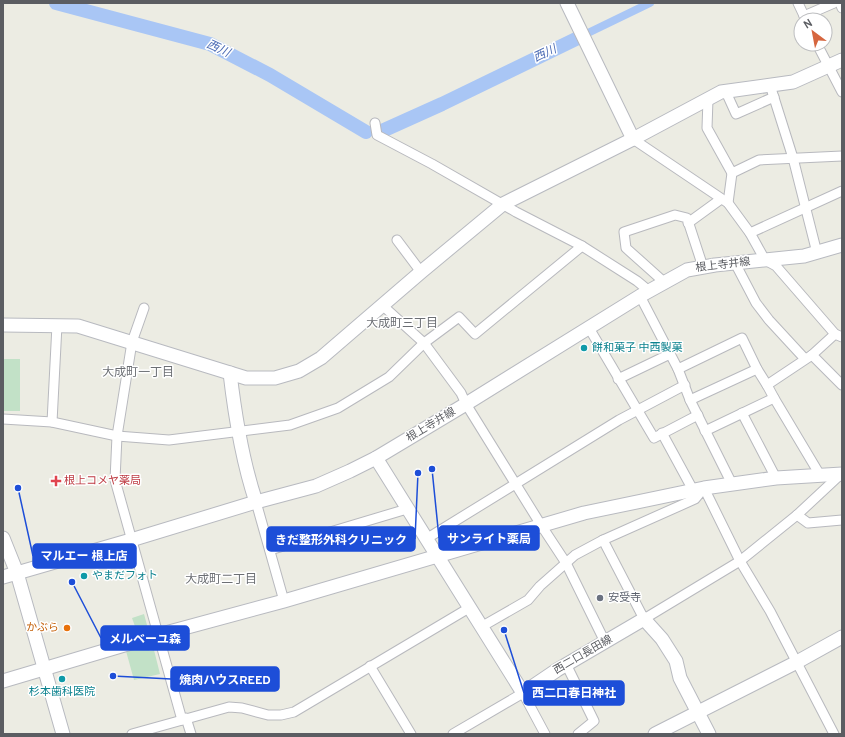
<svg xmlns="http://www.w3.org/2000/svg" width="845" height="737" viewBox="0 0 845 737" font-family="Overpass,'Noto Sans JP',sans-serif">
<style>
.green{fill:#c2e1c7}
.lines{fill:none;stroke-linecap:round;stroke-linejoin:round}
.canal{stroke:#a9c6f5;stroke-width:8}
.river{stroke:#a9c6f5;stroke-width:14}
.street-casing{stroke:#b8b9be;stroke-width:11}
.secondary-casing{stroke:#b8bac0;stroke-width:15}
.street{stroke:#fff;stroke-width:9}
.secondary{stroke:#fff;stroke-width:13}
.culture-dot{fill:#0f9aa8;stroke:#fff;stroke-width:1.5}
.health-dot{fill:#e0444e;stroke:#fff;stroke-width:1.5}
.worship-dot{fill:#6b7280;stroke:#fff;stroke-width:1.5}
.food-dot{fill:#e8710a;stroke:#fff;stroke-width:1.5}
.labels{text-anchor:middle;dominant-baseline:central;stroke-width:3;stroke-linejoin:round;paint-order:stroke}
.street-label{font-size:11px;fill:#5b5d62;stroke:#fff}
.culture-label{font-size:11px;fill:#0d838f;stroke:#fff;text-anchor:start}
.health-label{font-size:11px;fill:#be3a42;stroke:#fff;text-anchor:start}
.worship-label{font-size:11px;fill:#5b616d;stroke:#fff;text-anchor:start}
.food-label{font-size:11px;fill:#c56008;stroke:#fff;text-anchor:end}
.water-label{font-size:12px;font-style:italic;fill:#4f6eb6;stroke:#fff}
.neighbourhood-label{font-size:12px;fill:#6c6f74;stroke:#fff}
.leader{fill:none;stroke:#1d4ed8;stroke-width:1.5}
.callout-dot{fill:#1d4ed8;stroke:#fff;stroke-width:1.5}
.callout{fill:#1d4ed8;stroke:#1d4ed8;stroke-width:1.5}
.callout-label{font-size:12px;text-anchor:middle;font-weight:bold;fill:#fff}
</style>
<rect width="100%" height="100%" fill="#ecece3"/>
<g class="green">
<rect x="3" y="359" width="17" height="52"/>
<polygon points="144,614 147,625 145,631 137,632 132,618"/>
<polygon points="145,646 150,651 154,650 160,674 134,680 126,651"/>
</g>
<g class="lines">
<polyline class="canal" points="590,32 650,3"/>
<g class="river">
<polyline points="56,3 210,44 270,75 366,132"/>
<polyline points="382,131 442,104 578,38"/>
</g>
<g class="street-casing">
<g id="street">
<polyline points="798,3 806,20"/>
<polyline points="840,3 842,8"/>
<polyline points="804,16 834,3"/>
<polyline points="817,44 842,92"/>
<polyline points="770,85 793,158 817,253"/>
<polyline points="726,92 736,114 774,97"/>
<polyline points="708,99 707,128 732,173"/>
<polyline points="375,123 377,135 432,164 516,212 582,246 637,281 649,291"/>
<polyline points="633,139 728,203 750,233 765,260 776,266 835,334 842,337"/>
<polyline points="728,203 732,173 759,160 842,156"/>
<polyline points="688,223 721,199"/>
<polyline points="750,233 842,191"/>
<polyline points="397,240 421,272"/>
<polyline points="735,263 756,303 769,320 805,359"/>
<polyline points="664,282 626,248 624,232 675,215 687,218 703,267"/>
<polyline points="640,296 678,369 690,400 732,484"/>
<polyline points="382,305 424,343 461,393 466,404 541,525 566,563 605,642"/>
<polyline points="144,308 132,342 117,436 115,480 182,720"/>
<polyline points="589,328 654,438 698,415"/>
<polyline points="812,355 842,385"/>
<polyline points="678,369 742,338 757,369"/>
<polyline points="618,379 670,354"/>
<polyline points="767,385 774,398 820,475"/>
<polyline points="690,400 757,369 767,385 812,355 835,334"/>
<polyline points="742,413 776,478"/>
<polyline points="3,419 52,422 117,436 169,440 290,425 338,408 389,377 424,343 459,317 475,334 582,246"/>
<polyline points="52,422 57,325"/>
<polyline points="705,431 774,398"/>
<polyline points="662,433 693,490"/>
<polyline points="256,502 284,601"/>
<polyline points="797,515 808,523 842,520"/>
<polyline points="426,539 619,420 685,385"/>
<polyline points="603,540 644,619 740,561 797,515 841,474"/>
<polyline points="270,550 407,509"/>
<polyline points="481,627 528,600 540,586 575,555 603,540 695,499 704,488 740,561 770,611 834,734"/>
<polyline points="566,664 594,721 578,734"/>
<polyline points="370,666 411,734"/>
<polyline points="186,718 191,734"/>
<polyline points="132,734 229,707 242,708 268,715 281,715 294,712 469,608"/>
<polyline points="453,734 523,693 545,734"/>
</g>
</g>
<g class="secondary-casing">
<g id="secondary">
<polyline points="567,3 633,139"/>
<polyline points="3,325 78,326 246,378 275,378 299,371 321,358 421,272 503,204 633,139 721,92 793,82 842,60"/>
<path d="M230 373C235 416 242 460 256 502"/>
<polyline points="376,458 523,693 557,670 644,619 662,639 676,661 680,678 709,734"/>
<polyline points="3,538 17,573 63,734"/>
<polyline points="3,577 131,540 256,502 316,486 350,471 376,458 466,404 640,296 687,270 715,265 804,256 842,245"/>
<polyline points="3,681 158,635 284,601 584,513 704,488 776,478 842,474"/>
<polyline points="655,734 797,662 842,637"/>
</g>
</g>
<use href="#street" class="street"/>
<use href="#secondary" class="secondary"/>
</g>
<g class="culture-dot">
<circle cx="584" cy="348" r="4"/>
<circle cx="84" cy="576" r="4"/>
<circle cx="62" cy="679" r="4"/>
</g>
<path class="health-dot" d="M54 475h4v4h4v4h-4v4h-4v-4h-4v-4h4z"/>
<circle class="worship-dot" cx="600" cy="598" r="4"/>
<circle class="food-dot" cx="67" cy="628" r="4"/>
<g class="labels">
<g class="street-label">
<text transform="translate(723 265) rotate(-7)">根上寺井線</text>
<text transform="translate(431 425) rotate(-31)">根上寺井線</text>
<text transform="translate(583 655) rotate(-30)">西二口長田線</text>
</g>
<g class="culture-label">
<text x="592" y="348">餅和菓子 中西製菓</text>
<text x="92" y="576">やまだフォト</text>
<text x="62" y="692" text-anchor="middle">杉本歯科医院</text>
</g>
<g class="health-label">
<text x="64" y="481">根上コメヤ薬局</text>
</g>
<g class="worship-label">
<text x="608" y="598">安受寺</text>
</g>
<g class="food-label">
<text x="59" y="628">かぶら</text>
</g>
<g class="water-label">
<text transform="translate(218 49) rotate(25)">西川</text>
<text transform="translate(545 54) rotate(-25)">西川</text>
</g>
<g class="neighbourhood-label">
<text x="402" y="324">大成町三丁目</text>
<text x="138" y="373">大成町一丁目</text>
<text x="221" y="580">大成町二丁目</text>
</g>
</g>
<path class="leader" d="M432 469L439 538M418 473L415 539M18 488L33 556M72 582L101 638M113 676L171 679M504 630L524 693"/>
<g class="callout-dot">
<circle cx="432" cy="469" r="4"/>
<circle cx="418" cy="473" r="4"/>
<circle cx="18" cy="488" r="4"/>
<circle cx="72" cy="582" r="4"/>
<circle cx="113" cy="676" r="4"/>
<circle cx="504" cy="630" r="4"/>
</g>
<g class="callout">
<rect x="439" y="526" width="100" height="24" rx="4"/>
<rect x="267" y="527" width="148" height="24" rx="4"/>
<rect x="33" y="544" width="103" height="24" rx="4"/>
<rect x="101" y="626" width="88" height="24" rx="4"/>
<rect x="171" y="667" width="108" height="24" rx="4"/>
<rect x="524" y="681" width="100" height="24" rx="4"/>
</g>
<g class="callout-label">
<text x="489" y="543">サンライト薬局</text>
<text x="341" y="544">きだ整形外科クリニック</text>
<text x="84" y="560">マルエー 根上店</text>
<text x="145" y="643">メルベーユ森</text>
<text x="225" y="684">焼肉ハウスREED</text>
<text x="574" y="697">西二口春日神社</text>
</g>
<rect width="845" height="737" fill="none" stroke="#5b5d62" stroke-width="8"/>
<g transform="translate(813 32) rotate(328)"><circle r="19" fill="#ffffff" stroke="#bdbec0"/>
<path d="M0-3L7 15L0 10L-7 15Z" fill="#d6663f"/>
<text y="-6" font-size="11" font-weight="bold" text-anchor="middle" fill="#5b5d62">N</text>
</g>
</svg>
